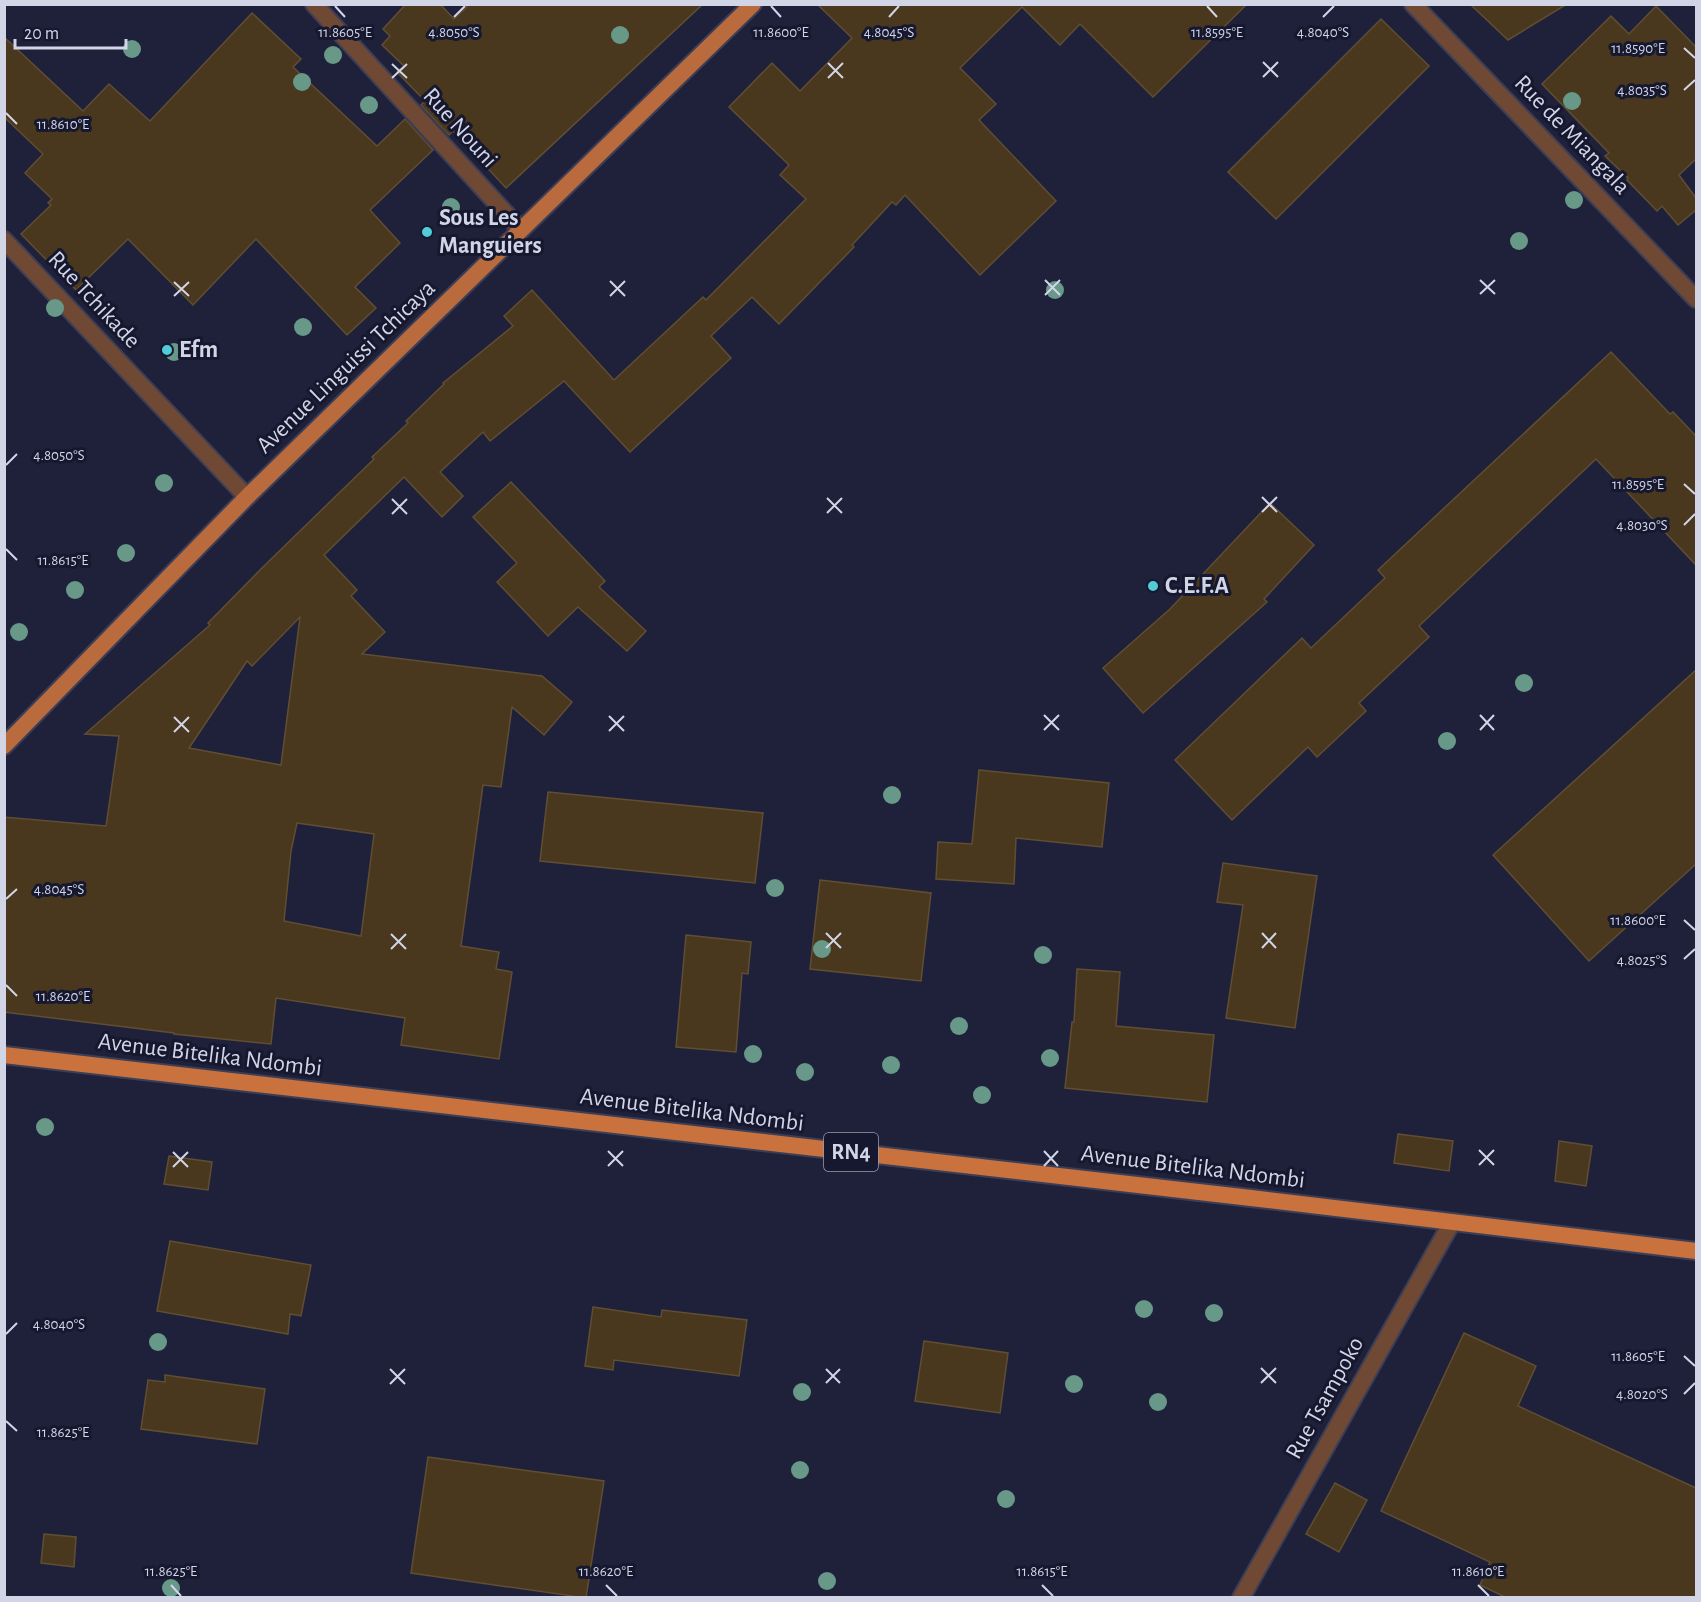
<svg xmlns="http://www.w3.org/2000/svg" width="1701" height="1602" viewBox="0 0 1701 1602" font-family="'Alegreya Sans',sans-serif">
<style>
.building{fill:#49381e;stroke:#604e33;stroke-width:1.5;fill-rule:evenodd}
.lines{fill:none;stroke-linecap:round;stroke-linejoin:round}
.minor-casing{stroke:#3c3e56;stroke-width:20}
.primary-casing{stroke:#3c3e56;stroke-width:20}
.trunk-casing{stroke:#3c3e56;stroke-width:20}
.minor{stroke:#704934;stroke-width:16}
.primary{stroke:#ba6b3d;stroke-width:16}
.trunk{stroke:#c9723e;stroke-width:16}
.tree{fill:#679888}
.ticks{fill:none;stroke:#d2d5e6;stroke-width:2}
.poi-dot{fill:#52ccd6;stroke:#161830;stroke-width:2}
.labels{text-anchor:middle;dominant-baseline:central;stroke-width:6;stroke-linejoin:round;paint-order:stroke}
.shield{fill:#161830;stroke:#9a9caf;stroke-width:1.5}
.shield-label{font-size:22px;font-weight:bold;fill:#d2d5e6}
.street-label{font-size:24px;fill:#d2d5e6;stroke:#161830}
.poi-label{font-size:24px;font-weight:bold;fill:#d2d5e6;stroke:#161830;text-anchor:start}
.ticks-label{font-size:15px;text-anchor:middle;fill:#d2d5e6;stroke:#161830;stroke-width:6;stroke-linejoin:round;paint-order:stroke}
</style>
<rect width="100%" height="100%" fill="#1f213b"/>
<g class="building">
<polygon points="406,4 440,4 454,19 470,4 703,4 506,188 453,131 449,135 421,105 425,101 397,72 404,66 382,45 390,36 383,29"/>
<path d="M817 4H1247L1153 97 1080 24 1060 45 1022 7 960 68 996 104 979 120 1056 201 980 275 905 195 896 205 892 202 852 245 854 247 779 324 752 297 711 336 731 358 630 452 564 381 490 441 483 432 440 472 463 496 442 517 404 477 324 555 357 590 351 596 385 632 362 654 542 676 572 702 544 735 512 707 501 787 483 785 461 946 499 952 496 969 512 972 499 1059 401 1045 405 1018 276 998 271 1044 174 1034V1033L4 1012V817L106 826 119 736 85 734 210 625 208 623 265 565 374 459 372 457 408 423 406 421 444 384 443 383 513 326 504 316 532 290 614 380 703 297 706 300 806 199 780 175 789 165 729 107 772 63 800 91 852 38ZM300 617 281 765 189 748 247 661 252 666ZM297 823 374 834 361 936 284 921 291 851Z"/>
<polygon points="1470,4 1567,4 1508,40"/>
<polygon points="1656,6 1696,47 1696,159 1679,175 1696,198 1696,210 1678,225 1662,206 1657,211 1627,180 1628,178 1605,156 1609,153 1542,84 1611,16 1629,34"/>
<polygon points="252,13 301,59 293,67 377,146 405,119 433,150 370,210 400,243 355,287 376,308 347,335 256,239 193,305 128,239 76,290 21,234 51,205 48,203 52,199 25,173 43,154 4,117 4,37 83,111 109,84 150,121"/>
<polygon points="1381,19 1429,66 1276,219 1228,172"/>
<polygon points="1611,352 1670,414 1673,412 1696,436 1696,565 1596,459 1419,626 1429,637 1359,703 1366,711 1317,757 1308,747 1232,820 1175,760 1302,638 1311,648 1385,578 1378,570"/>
<polygon points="511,482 605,581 599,587 646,631 627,651 578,607 548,636 497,582 517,563 473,517"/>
<polygon points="1270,503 1314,545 1264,599 1267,602 1143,713 1103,668 1170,609"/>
<polygon points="1696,670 1696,864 1589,961 1493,855"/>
<polygon points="979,770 1109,783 1102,847 1016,838 1014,884 936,879 938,842 972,844"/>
<polygon points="548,792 763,813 755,883 540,861"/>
<polygon points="1223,863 1317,876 1295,1028 1226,1018 1243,905 1217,902"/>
<polygon points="820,880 931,893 921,981 810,969"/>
<polygon points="686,935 751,942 748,974 742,973 736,1052 676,1047"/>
<polygon points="1077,969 1120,972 1116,1026 1214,1035 1207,1102 1065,1088 1072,1022 1074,1022"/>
<polygon points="1398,1134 1453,1141 1449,1171 1394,1163"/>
<polygon points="1559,1141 1592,1146 1586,1186 1555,1181"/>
<polygon points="169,1156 212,1162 208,1190 164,1184"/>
<polygon points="170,1241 311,1265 301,1316 290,1314 288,1334 157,1311"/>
<polygon points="593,1307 661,1317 662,1310 747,1320 739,1376 614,1360 613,1370 585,1366"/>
<polygon points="1464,1333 1536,1366 1518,1406 1696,1488 1696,1598 1507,1598 1480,1585 1490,1562 1381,1511"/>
<polygon points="924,1341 1008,1353 1000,1413 915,1401"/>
<polygon points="165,1375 265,1389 257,1444 141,1429 148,1380 165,1382"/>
<polygon points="428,1457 604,1481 586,1598 411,1573"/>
<polygon points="1335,1483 1367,1500 1339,1552 1306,1534"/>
<polygon points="44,1534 76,1537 74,1567 41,1563"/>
</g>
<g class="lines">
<g class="minor-casing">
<g id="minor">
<polyline points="314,4 521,230"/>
<polyline points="1413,4 1696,299"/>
<polyline points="4,240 247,497"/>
<polyline points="1241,1598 1452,1222"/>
</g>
</g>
<g class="primary-casing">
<polyline id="primary" points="4,746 247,497 753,4"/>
</g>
<g class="trunk-casing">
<polyline id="trunk" points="4,1055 1251,1198 1696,1251"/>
</g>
<use href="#minor" class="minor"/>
<use href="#primary" class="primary"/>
<use href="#trunk" class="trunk"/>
</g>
<g class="tree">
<circle cx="620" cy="35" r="9"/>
<circle cx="132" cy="49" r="9"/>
<circle cx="333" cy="55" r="9"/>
<circle cx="302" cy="82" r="9"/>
<circle cx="1572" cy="101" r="9"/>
<circle cx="369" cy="105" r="9"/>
<circle cx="1574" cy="200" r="9"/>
<circle cx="451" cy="207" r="9"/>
<circle cx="1519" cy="241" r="9"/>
<circle cx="1055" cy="290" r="9"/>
<circle cx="55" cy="308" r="9"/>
<circle cx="303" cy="327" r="9"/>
<circle cx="174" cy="352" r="9"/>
<circle cx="164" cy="483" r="9"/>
<circle cx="126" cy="553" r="9"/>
<circle cx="75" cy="590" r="9"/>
<circle cx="19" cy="632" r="9"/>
<circle cx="1524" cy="683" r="9"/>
<circle cx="1447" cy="741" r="9"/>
<circle cx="892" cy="795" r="9"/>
<circle cx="775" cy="888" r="9"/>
<circle cx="822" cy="949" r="9"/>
<circle cx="1043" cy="955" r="9"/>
<circle cx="959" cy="1026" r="9"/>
<circle cx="753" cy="1054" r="9"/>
<circle cx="1050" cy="1058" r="9"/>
<circle cx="891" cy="1065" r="9"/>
<circle cx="805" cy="1072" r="9"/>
<circle cx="982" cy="1095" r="9"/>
<circle cx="45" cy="1127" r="9"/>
<circle cx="1144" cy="1309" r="9"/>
<circle cx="1214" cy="1313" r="9"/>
<circle cx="158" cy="1342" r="9"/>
<circle cx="1074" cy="1384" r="9"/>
<circle cx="802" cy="1392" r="9"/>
<circle cx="1158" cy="1402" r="9"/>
<circle cx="800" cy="1470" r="9"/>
<circle cx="1006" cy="1499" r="9"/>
<circle cx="827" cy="1581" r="9"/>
<circle cx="171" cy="1588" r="9"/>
</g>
<path class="ticks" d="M335 6 345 17M771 6 781 17M1207 6 1217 17M454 17 465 6M889 17 899 6M1323 17 1334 6M1684 48 1695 58M1263 62 1278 77M828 63 843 78M392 64 407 78M1263 77 1278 62M392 78 407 64M828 78 843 63M1684 90 1695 80M6 113 17 124M1045 280 1060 295M1480 280 1495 294M610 281 625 296M174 282 189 296M1480 294 1495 280M1045 295 1060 280M174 296 189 282M610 296 625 281M6 465 17 454M1684 484 1695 494M1262 497 1277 512M827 498 842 513M392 499 407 514M1262 512 1277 497M827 513 842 498M392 514 407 499M1684 525 1695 514M6 549 17 560M1044 715 1059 730M1480 715 1494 730M609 716 624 731M174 717 189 732M1044 730 1059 715M1480 730 1494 715M609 731 624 716M174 732 189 717M6 899 17 889M1684 920 1695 930M826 933 841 948M1262 933 1276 948M391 934 406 949M826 948 841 933M1262 948 1276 933M391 949 406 934M1684 959 1695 949M6 985 17 996M1479 1150 1494 1165M608 1151 623 1166M1044 1151 1058 1166M173 1152 188 1167M1479 1165 1494 1150M608 1166 623 1151M1044 1166 1058 1151M173 1167 188 1152M6 1334 17 1323M1684 1356 1695 1366M1261 1368 1276 1383M390 1369 405 1384M826 1369 840 1383M826 1383 840 1369M1261 1383 1276 1368M390 1384 405 1369M1684 1394 1695 1383M6 1421 17 1431M171 1585 181 1596M606 1585 617 1596M1042 1585 1053 1596M1478 1585 1489 1596"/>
<g class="poi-dot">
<circle cx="427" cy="232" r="6"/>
<circle cx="167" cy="350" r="6"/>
<circle cx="1153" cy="586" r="6"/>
</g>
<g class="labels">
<rect class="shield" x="824" y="1133" width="54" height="38" rx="4.5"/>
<g class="shield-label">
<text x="851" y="1152">RN4</text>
</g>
<g class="street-label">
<text transform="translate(460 128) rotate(48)">Rue Nouni</text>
<text transform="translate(1572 135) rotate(46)">Rue de Miangala</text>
<text transform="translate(94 300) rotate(47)">Rue Tchikade</text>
<text transform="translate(346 367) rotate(-44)">Avenue Linguissi Tchicaya</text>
<text transform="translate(210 1055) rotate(7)">Avenue Bitelika Ndombi</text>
<text transform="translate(692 1110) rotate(7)">Avenue Bitelika Ndombi</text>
<text transform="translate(1193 1167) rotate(7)">Avenue Bitelika Ndombi</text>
<text transform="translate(1325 1398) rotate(-61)">Rue Tsampoko</text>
</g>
<g class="poi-label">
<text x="439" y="218">Sous Les<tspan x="439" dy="28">Manguiers</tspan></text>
<text x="179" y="350">Efm</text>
<text x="1165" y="586">C.E.F.A</text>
</g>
</g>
<g class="ticks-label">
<text x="345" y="37">11.8605°E</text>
<text x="454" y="37">4.8050°S</text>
<text x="781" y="37">11.8600°E</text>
<text x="889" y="37">4.8045°S</text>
<text x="1217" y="37">11.8595°E</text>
<text x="1323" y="37">4.8040°S</text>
<text x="1638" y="53">11.8590°E</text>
<text x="1642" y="95">4.8035°S</text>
<text x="63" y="129">11.8610°E</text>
<text x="59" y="460">4.8050°S</text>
<text x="1638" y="489">11.8595°E</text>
<text x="1642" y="530">4.8030°S</text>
<text x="63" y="565">11.8615°E</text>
<text x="59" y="894">4.8045°S</text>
<text x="1638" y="925">11.8600°E</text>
<text x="1642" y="965">4.8025°S</text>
<text x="63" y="1001">11.8620°E</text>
<text x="59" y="1329">4.8040°S</text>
<text x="1638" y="1361">11.8605°E</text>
<text x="1642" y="1399">4.8020°S</text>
<text x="63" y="1437">11.8625°E</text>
<text x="171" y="1576">11.8625°E</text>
<text x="606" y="1576">11.8620°E</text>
<text x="1042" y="1576">11.8615°E</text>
<text x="1478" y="1576">11.8610°E</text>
</g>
<rect width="1701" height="1602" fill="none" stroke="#d2d5e6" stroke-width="12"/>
<path d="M15 39v9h111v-9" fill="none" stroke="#d2d5e6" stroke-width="3"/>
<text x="24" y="39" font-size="18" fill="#d2d5e6" stroke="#161830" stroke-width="4.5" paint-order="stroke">20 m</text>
</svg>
